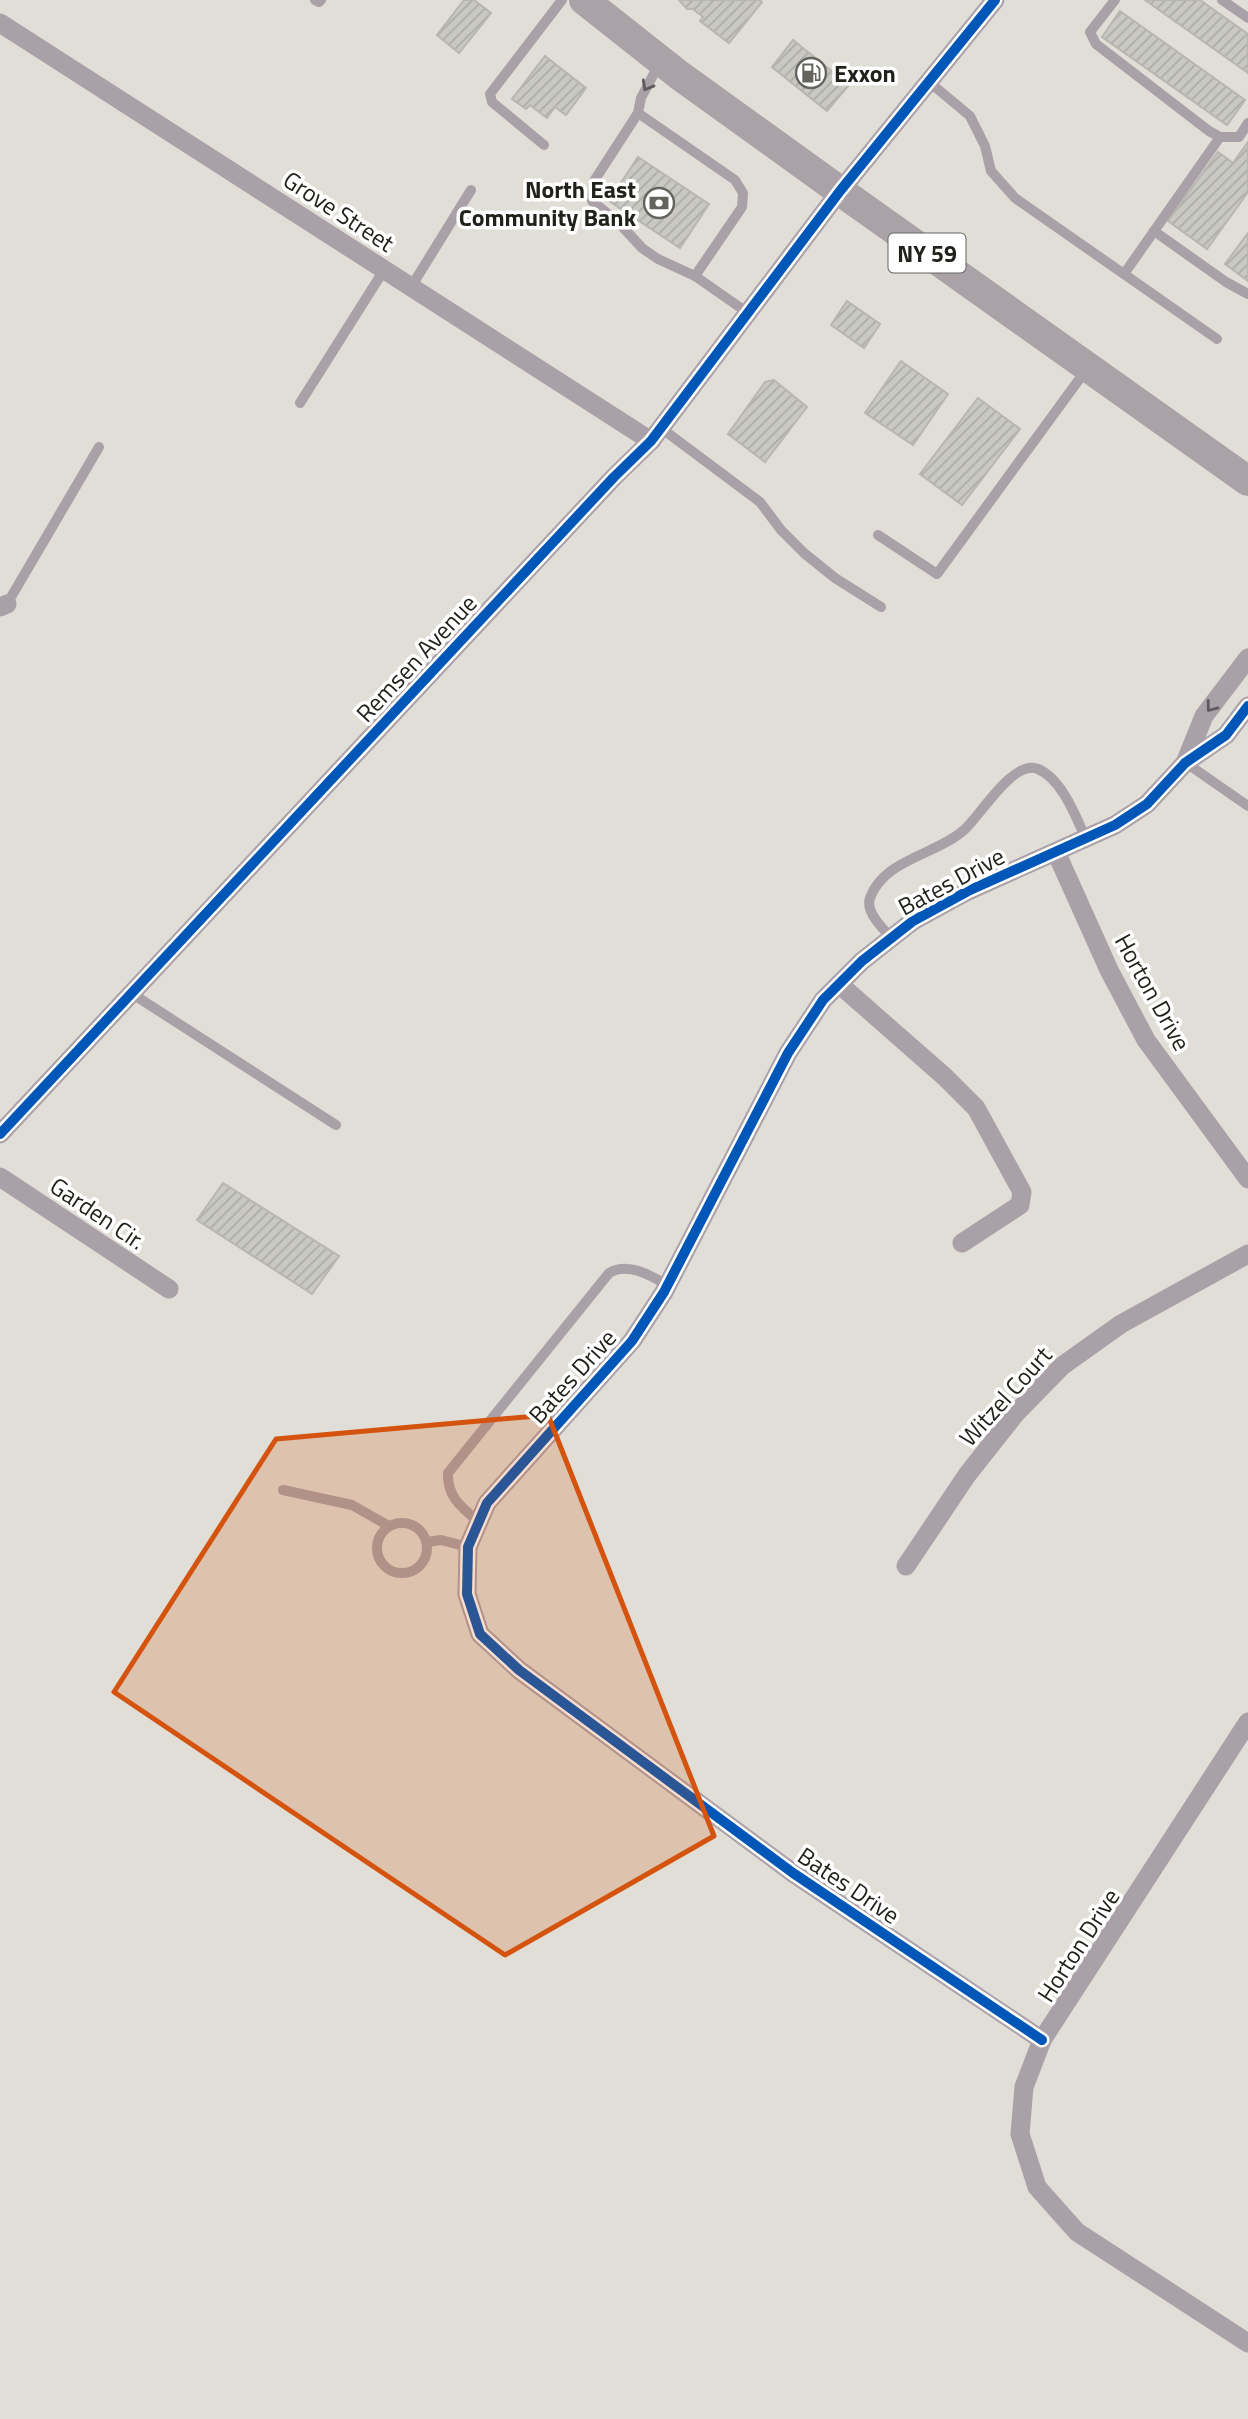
<svg xmlns="http://www.w3.org/2000/svg" width="1248" height="2419" viewBox="0 0 1248 2419" font-family="'Titillium Web',sans-serif">
<style>
.building{fill:url(#building-hatch);stroke:#b7b6b1;stroke-width:2}
.lines{fill:none;stroke-linecap:round;stroke-linejoin:round}
.lane{stroke:#aaa0a8;stroke-width:10}
.street{stroke:#aaa0a8;stroke-width:19}
.primary{stroke:#aaa2a7;stroke-width:30}
.cycleway-casing{stroke:#fff;stroke-width:15}
.cycleway{stroke:#0057b8;stroke-width:10}
.oneway{stroke:#5f5a5b}
.marked{fill:#d4530e;fill-opacity:0.2;stroke:#d4530e;stroke-width:5;stroke-linejoin:round}
.labels{text-anchor:middle;dominant-baseline:central;stroke-width:7;stroke-linejoin:round;paint-order:stroke}
.shield{fill:#fff;stroke:#646460;stroke-width:2}
.shield-label{font-size:23px;font-weight:bold;fill:#21211c}
.poi-label{font-size:24px;font-weight:bold;fill:#21211c;stroke:#fff;text-anchor:start}
.street-label{font-size:24px;fill:#21211c;stroke:#fff}
</style>
<defs>
<pattern id="building-hatch" width="6" height="6" patternUnits="userSpaceOnUse" patternTransform="scale(1.75)"><rect width="6" height="6" fill="#c9c8c3"/><path d="M-1 1l2-2M0 6l6-6M5 7l2-2" fill="none" stroke="#acaca7"/></pattern>
</defs>
<rect width="100%" height="100%" fill="#e0ded6"/>
<g class="building">
<polygon points="464,0 474,0 491,13 459,53 437,35"/>
<polygon points="679,0 760,0 762,2 729,43 700,21 703,17 693,9 687,9"/>
<polygon points="1145,0 1200,0 1248,34 1248,73"/>
<polygon points="1120,11 1245,100 1227,125 1102,37"/>
<polygon points="793,40 849,85 827,111 772,67"/>
<polygon points="545,56 586,88 566,115 555,107 547,118 530,105 526,109 512,99"/>
<polygon points="1248,142 1248,192 1207,249 1168,221 1218,152 1233,163"/>
<polygon points="638,157 709,204 680,248 609,201"/>
<polygon points="1248,233 1248,281 1225,264"/>
<polygon points="847,301 880,324 864,348 831,325"/>
<polygon points="901,361 948,394 913,445 865,413"/>
<polygon points="774,380 807,407 765,462 728,434 765,382"/>
<polygon points="978,398 1020,429 962,505 920,474"/>
<polygon points="223,1183 339,1256 312,1294 197,1220"/>
</g>
<g class="lines">
<g class="lane">
<polyline points="315,0 319,2 321,0"/>
<polyline points="1115,0 1090,32 1096,44 1209,131 1220,137 1239,137 1248,123"/>
<polyline points="1222,0 1248,18"/>
<polyline points="659,64 641,98 638,113 594,181 592,201 619,223 642,248 658,259 695,276 748,313"/>
<polyline points="928,81 970,116 985,146 991,171 1015,198 1217,339"/>
<polyline points="638,113 735,180 743,193 742,207 695,276"/>
<polyline points="544,145 492,102 490,94 562,0"/>
<polyline points="1154,231 1226,282 1248,294"/>
<polyline points="1124,274 1220,137"/>
<polyline points="411,287 471,190"/>
<polyline points="300,403 384,270"/>
<polyline points="661,428 760,502 781,530 804,553 835,578 881,607"/>
<polyline points="878,535 937,574 1086,370"/>
<polyline points="7,604 99,447"/>
<polyline points="1186,763 1248,806"/>
<path d="M891 938C883 928 865 912 870 898 884 859 936 855 964 830 981 815 1013 759 1038 769 1062 779 1076 817 1086 839"/>
<polyline points="131,993 336,1125"/>
<polyline points="283,1490 352,1505 389,1526"/>
<path d="M479 1522C462 1508 447 1497 448 1473L609 1273C628 1262 650 1275 667 1285"/>
<circle cx="402" cy="1548" r="25"/>
<polyline points="427,1542 441,1540 468,1547"/>
</g>
<g class="street">
<polyline points="0,23 651,441"/>
<polyline points="0,607 7,604"/>
<polyline points="1185,763 1204,716 1248,658"/>
<polyline points="1056,852 1109,970 1146,1040 1248,1179"/>
<polyline points="839,984 945,1077 976,1108 1022,1192 1020,1205 962,1243"/>
<polyline points="0,1134 614,477 651,441 840,191 995,0"/>
<polyline points="0,1177 169,1289"/>
<polyline points="906,1566 967,1475 1016,1413 1062,1366 1121,1324 1248,1254"/>
<polyline points="1248,1722 1042,2040 1024,2087 1020,2134 1037,2187 1077,2232 1248,2343"/>
<polyline points="1042,2040 793,1873 519,1670 480,1634 467,1594 468,1547 487,1503 632,1341 664,1292 788,1053 823,1000 862,961 913,921 968,891 1115,825 1147,804 1185,763 1226,735 1248,706"/>
</g>
<polyline class="primary" points="584,0 679,75 840,191 1248,481"/>
<g class="cycleway-casing">
<g id="cycleway">
<polyline points="0,1134 614,477 651,441 840,191 995,0"/>
<polyline points="1042,2040 793,1873 519,1670 480,1634 467,1594 468,1547 487,1503 632,1341 664,1292 788,1053 823,1000 862,961 913,921 968,891 1115,825 1147,804 1185,763 1226,735 1248,706"/>
</g>
</g>
<use href="#cycleway" class="cycleway"/>
</g>
<defs><path id="oneway-chevron" d="M-2-3.5L2.5 0L-2 3.5" fill="none" stroke-width="1.6" stroke-linecap="round" stroke-linejoin="round" transform="scale(1.75)"/></defs>
<g class="oneway">
<use href="#oneway-chevron" transform="translate(647 86) rotate(119)"/>
<use href="#oneway-chevron" transform="translate(1211 707) rotate(127)"/>
</g>
<path class="marked" d="M548 1415 714 1836 505 1955 114 1692 276 1439Z"/>
<defs>
<g id="fuel-ring" transform="scale(1.575)"><circle r="9.5" fill="#fff" stroke="#64635d" stroke-width="1.5"/><path d="M-5.5-6h7V0h2V4h1.3V-2.5L3-4.5l.8-.8L6-3V5H2.5V1h-1V6h-7ZM-4.2-4.7v3.2H.2V-4.7Z" fill="#64635d"/></g>
<g id="bank-ring" transform="scale(1.575)"><circle r="9.5" fill="#fff" stroke="#64635d" stroke-width="1.5"/><path d="M-6-4H6V4H-6ZM0-2.3a2.3 2.3 0 1 0 0 4.6a2.3 2.3 0 1 0 0-4.6Z" fill="#64635d"/></g>
</defs>
<g fill-rule="evenodd">
<use href="#fuel-ring" x="811" y="73"/>
<use href="#bank-ring" x="659" y="203"/>
</g>
<g class="labels">
<rect class="shield" x="888.5" y="233.5" width="77" height="39" rx="5"/>
<g class="shield-label">
<text x="927" y="253">NY 59</text>
</g>
<g class="poi-label">
<text x="834" y="73">Exxon</text>
<text x="636" y="189" text-anchor="end">North East<tspan x="636" dy="28">Community Bank</tspan></text>
</g>
<g class="street-label">
<text transform="translate(339 211) rotate(33)">Grove Street</text>
<text transform="translate(416 658) rotate(-47)">Remsen Avenue</text>
<text transform="translate(951 881) rotate(-28)">Bates Drive</text>
<text transform="translate(1153 992) rotate(61)">Horton Drive</text>
<text transform="translate(98 1213) rotate(34)">Garden Cir.</text>
<text transform="translate(572 1376) rotate(-48)">Bates Drive</text>
<text transform="translate(1005 1396) rotate(-48)">Witzel Court</text>
<text transform="translate(849 1885) rotate(34)">Bates Drive</text>
<text transform="translate(1078 1945) rotate(-57)">Horton Drive</text>
</g>
</g>
</svg>
